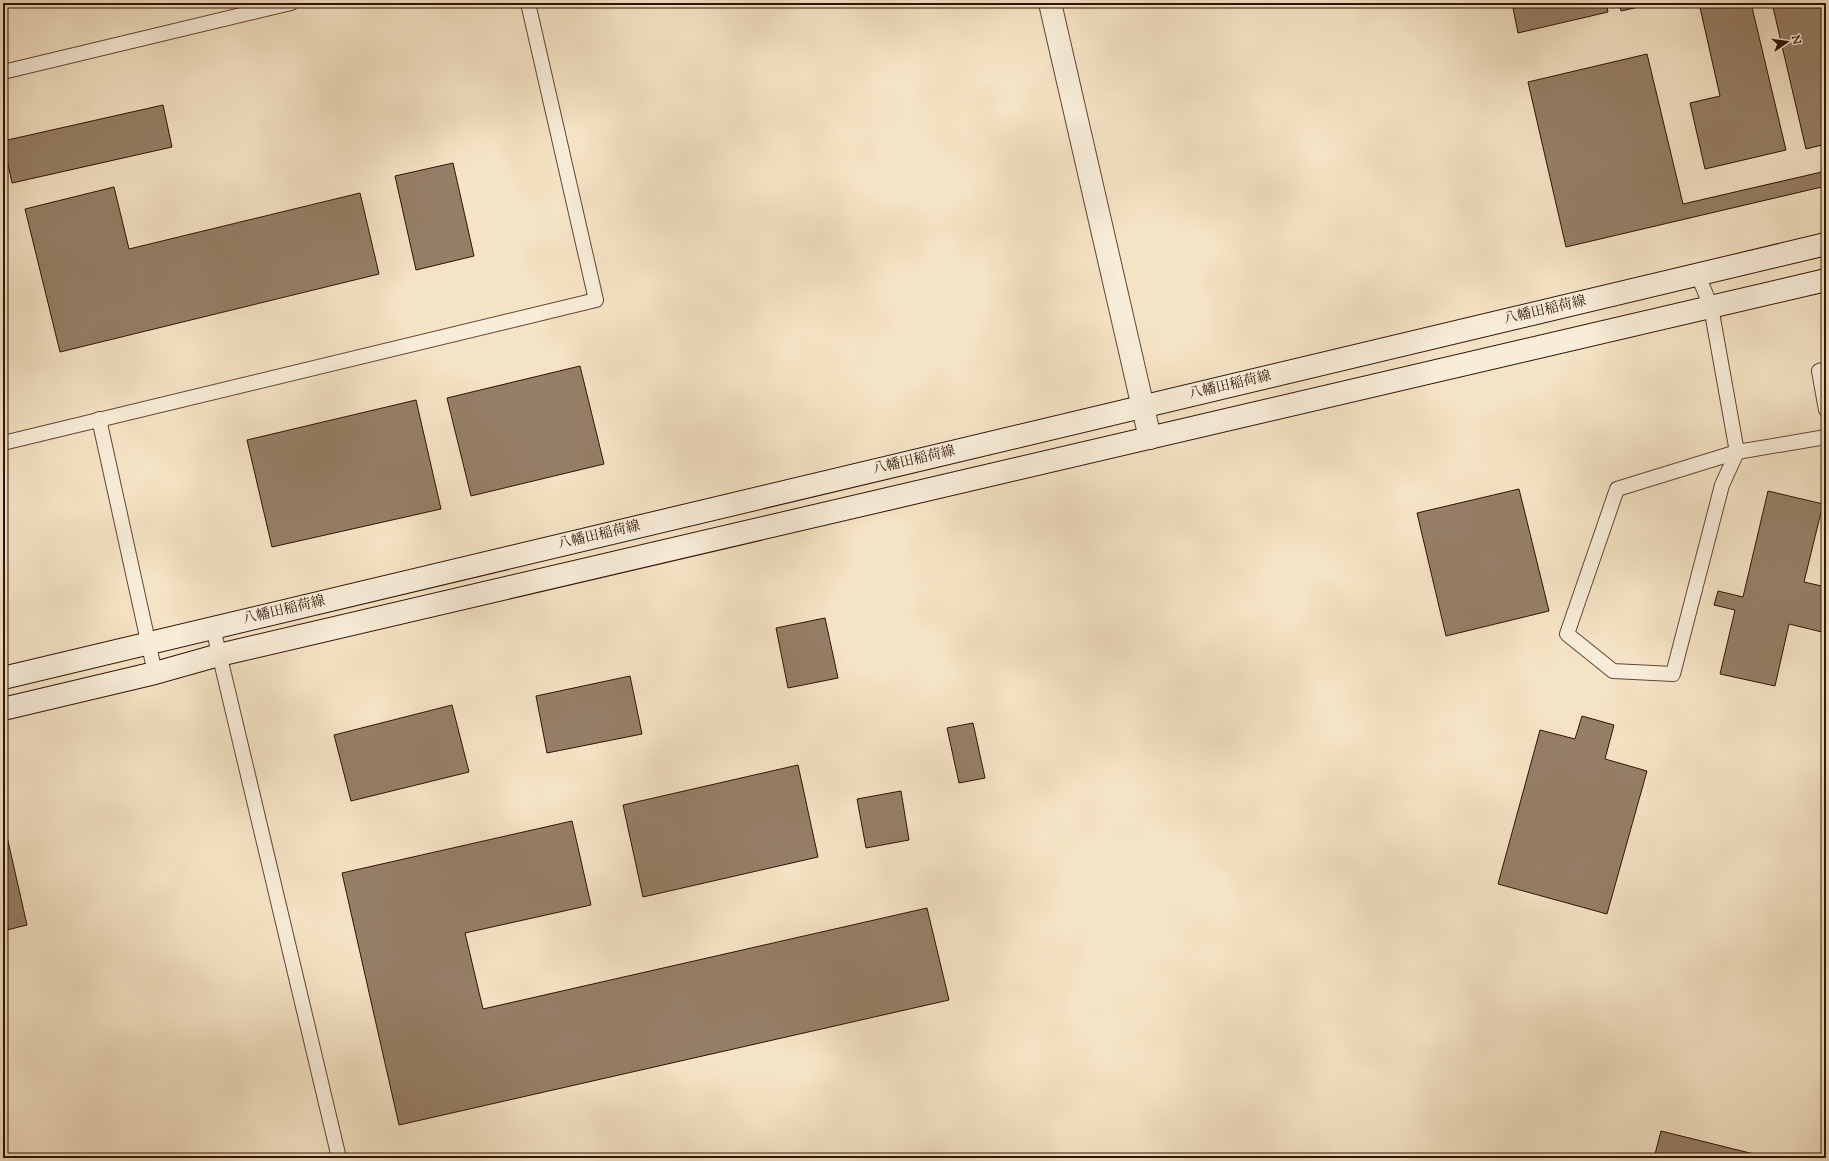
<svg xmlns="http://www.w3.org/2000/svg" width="1829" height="1161" viewBox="0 0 1829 1161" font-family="'Sorts Mill Goudy','Noto Serif JP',serif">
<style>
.building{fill:#967f67;stroke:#311203}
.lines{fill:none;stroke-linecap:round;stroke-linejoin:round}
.service-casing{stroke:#624633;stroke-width:16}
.tertiary-casing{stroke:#624633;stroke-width:24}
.secondary-casing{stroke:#311203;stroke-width:24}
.service{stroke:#f8edd9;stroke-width:14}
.tertiary{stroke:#f8edd9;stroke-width:22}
.secondary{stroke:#f8edd9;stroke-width:22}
.labels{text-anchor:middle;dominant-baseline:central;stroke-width:3;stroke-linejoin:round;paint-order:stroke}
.street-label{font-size:14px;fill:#311203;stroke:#f8edd9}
</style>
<rect width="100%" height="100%" fill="#f4e3c4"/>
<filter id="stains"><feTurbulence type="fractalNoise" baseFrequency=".005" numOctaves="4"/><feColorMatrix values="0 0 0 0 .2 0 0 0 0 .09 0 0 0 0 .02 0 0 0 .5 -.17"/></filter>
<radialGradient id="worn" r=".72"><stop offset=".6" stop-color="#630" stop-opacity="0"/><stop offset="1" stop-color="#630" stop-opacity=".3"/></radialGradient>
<g class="building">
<polygon points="1512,3 1606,3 1608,12 1518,33"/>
<polygon points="1619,3 1652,3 1652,4 1621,11"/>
<polygon points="1699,3 1751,3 1786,150 1705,169 1690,103 1720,96"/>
<polygon points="1772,3 1826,3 1826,144 1806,149"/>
<polygon points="1647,54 1683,204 1826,171 1826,186 1566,247 1528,82"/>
<polygon points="163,105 172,147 12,183 3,141"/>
<polygon points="453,163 474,256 416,270 395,176"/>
<polygon points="114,187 129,249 360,193 379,274 60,352 25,209"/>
<polygon points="580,366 604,464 471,496 447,398"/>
<polygon points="416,400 441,509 272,547 247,440"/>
<polygon points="1519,489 1549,611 1446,636 1417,513"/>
<polygon points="1768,491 1823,504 1804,582 1826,587 1826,633 1789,624 1775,686 1720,674 1735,610 1714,605 1718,591 1743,597"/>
<polygon points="825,618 838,678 788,688 776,628"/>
<polygon points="630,676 642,734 547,753 536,696"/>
<polygon points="452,705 469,772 351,801 334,735"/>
<polygon points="1582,716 1614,725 1605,759 1647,771 1607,914 1498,884 1540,730 1575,739"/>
<polygon points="973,723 985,778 959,783 947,728"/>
<polygon points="798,765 818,857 643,897 623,805"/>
<polygon points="901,791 909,840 866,848 857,799"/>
<polygon points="3,819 27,925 3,931"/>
<polygon points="572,821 591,905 465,933 483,1009 927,908 949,1000 399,1125 342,873"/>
<polygon points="1661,1131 1770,1158 1654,1158"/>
</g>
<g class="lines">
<g class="service-casing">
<g id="service">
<polyline points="3,72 291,3"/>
<polyline points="1698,275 1711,307 1737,452 1826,437"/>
<polyline points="1826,369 1819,371 1826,410"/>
<polyline points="99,419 155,673"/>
<polyline points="3,443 596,300 528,3"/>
<polygon points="1737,452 1722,485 1673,674 1613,671 1567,634 1617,489"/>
<polyline points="213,628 339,1158"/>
</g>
</g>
<g class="tertiary-casing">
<polyline id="tertiary" points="1050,3 1150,438"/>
</g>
<g class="secondary-casing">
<g id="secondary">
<polyline points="3,678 1826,244"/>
<polyline points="3,709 155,673 219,655 1826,280"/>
</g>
</g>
<use href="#service" class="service"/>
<use href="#tertiary" class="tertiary"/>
<use href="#secondary" class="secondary"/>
</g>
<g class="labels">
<g class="street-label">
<text transform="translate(1545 311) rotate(-13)">八幡田稲荷線</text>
<text transform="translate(1230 386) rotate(-13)">八幡田稲荷線</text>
<text transform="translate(914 461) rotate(-13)">八幡田稲荷線</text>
<text transform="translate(599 536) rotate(-13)">八幡田稲荷線</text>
<text transform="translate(284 611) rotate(-13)">八幡田稲荷線</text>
</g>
</g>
<rect width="1829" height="1161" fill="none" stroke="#f4e3c4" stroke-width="16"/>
<rect x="4" y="4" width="1821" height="1153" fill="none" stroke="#311203" stroke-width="2"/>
<rect x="8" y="8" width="1813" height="1145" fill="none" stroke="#311203"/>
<g transform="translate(1787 42) rotate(77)" stroke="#f8edd9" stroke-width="3" paint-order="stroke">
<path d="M0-3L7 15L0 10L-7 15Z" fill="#311203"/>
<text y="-6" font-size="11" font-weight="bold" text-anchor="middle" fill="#311203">N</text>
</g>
<rect width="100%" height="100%" filter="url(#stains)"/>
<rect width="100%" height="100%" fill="url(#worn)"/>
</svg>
